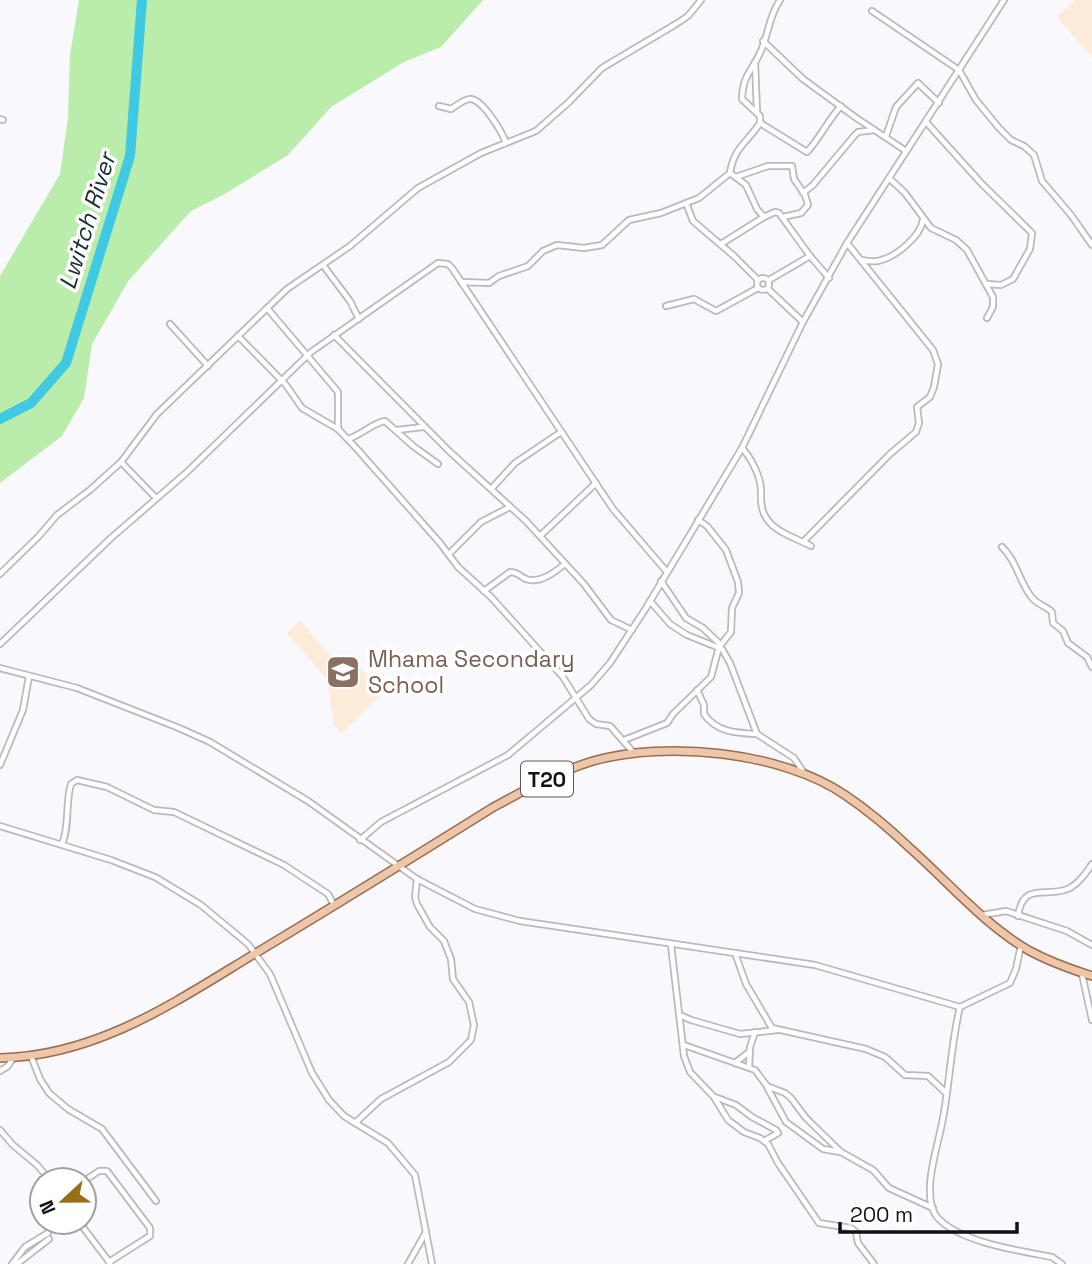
<svg xmlns="http://www.w3.org/2000/svg" width="1092" height="1264" viewBox="0 0 1092 1264" font-family="'Space Grotesk',sans-serif">
	<style>
		.education { fill: #fdebda }
		.green { fill: #baecac }
		.lines { fill: none; stroke-linecap: round; stroke-linejoin: round }
		.river { stroke: #3fc9e2; stroke-width: 10 }
		.minor-casing { stroke: #bab9be; stroke-width: 8 }
		.primary-casing { stroke: #996e51; stroke-width: 10 }
		.minor { stroke: #fff; stroke-width: 4.5 }
		.primary { stroke: #eec6aa; stroke-width: 7 }
		.labels { text-anchor: middle; dominant-baseline: central; stroke-width: 7; stroke-linejoin: round; paint-order: stroke }
		.shield { fill: #fff; stroke: #59585a; stroke-width: 2 }
		.shield-label { font-size: 21px; font-weight: bold; fill: #121113 }
		.education-label { font-size: 23px; fill: #785e54; stroke: #fff; text-anchor: start }
		.water-label { font-size: 24px; font-style: italic; fill: #172e32; stroke: #fff }
	</style>
	<rect width="100%" height="100%" fill="#f9f8fc"/>
	<g class="education">
		<polygon points="1076,0 1092,0 1092,57 1057,17"/>
		<polygon points="300,621 339,665 349,656 383,693 341,734 334,725 327,679 287,633"/>
	</g>
	<polygon class="green" points="79,0 483,0 441,47 404,62 331,107 288,155 223,195 191,211 129,280 92,344 84,398 62,436 0,483 0,276 60,174 68,118 70,55"/>
	<g class="lines">
		<polyline class="river" points="0,419 31,403 66,363 130,156 142,0"/>
		<g class="minor-casing">
			<g id="minor">
				<path d="M780,0C768,18 769,34 760,53C751,73 743,74 742,99L760,116V123C747,143 734,147 730,173L746,185L757,209L764,217L775,212L779,213L810,256L829,278"/>
				<polyline points="872,11 959,70 976,100 999,128 1011,140 1024,146 1034,155 1042,181 1071,215 1092,245"/>
				<polyline points="763,41 803,79 855,117 906,151"/>
				<polyline points="755,62 757,112"/>
				<path d="M439,106L451,109C456,106 465,98 471,99C484,101 502,132 506,143"/>
				<polyline points="0,119 3,120"/>
				<polyline points="926,122 981,183 1032,233 1030,249 1013,279 1001,285 987,284"/>
				<path d="M760,123L807,152C820,138 828,120 841,106"/>
				<polyline points="886,136 896,107 918,83 939,103"/>
				<polyline points="736,177 768,166 792,166 794,179 805,195 808,205 801,213 783,217"/>
				<polyline points="889,178 905,193 931,228 956,240 967,250 993,297 993,307 987,318"/>
				<polyline points="803,193 813,185 854,136 858,132 874,130"/>
				<polyline points="686,203 693,221 734,256 758,280"/>
				<polyline points="721,244 764,217"/>
				<path d="M861,260C867,261 873,262 878,261C896,257 920,237 923,220"/>
				<polyline points="323,265 350,301 359,319"/>
				<circle cx="763" cy="284" r="6"/>
				<polyline points="769,280 810,256"/>
				<polyline points="461,282 489,283 499,276 528,266 543,251 557,245 584,248 602,245 629,220 661,213 699,198 730,173"/>
				<polyline points="768,289 803,322"/>
				<polyline points="666,306 694,299 716,311 758,288"/>
				<polyline points="267,308 338,392 338,429"/>
				<polyline points="170,324 208,366"/>
				<polyline points="334,335 449,451 526,521 584,584 611,620 632,630"/>
				<polyline points="238,336 286,385 302,408 338,429 357,449 440,543 458,567 491,597 563,677 589,719 596,724 610,726 633,752"/>
				<polyline points="397,430 423,427"/>
				<path d="M348,439C362,435 372,423 385,421L413,446L438,464"/>
				<path d="M742,448C751,458 760,475 761,489C761,503 760,513 772,525C783,535 798,539 811,546"/>
				<polyline points="121,462 156,498"/>
				<polyline points="492,488 515,463 561,432"/>
				<polyline points="540,536 596,483"/>
				<polyline points="803,542 890,454 916,432 919,423 917,407 930,397 934,387 938,364 933,350 847,243"/>
				<path d="M1002,547C1016,560 1019,580 1030,595C1036,605 1045,605 1052,612L1053,623L1063,631L1068,643L1087,657L1092,667"/>
				<polyline points="449,554 481,522 510,507"/>
				<polyline points="0,574 39,536 57,515 90,490 121,462 157,414 287,289 350,246 418,188 481,153 536,131 569,102 602,68 676,24 688,16 701,0"/>
				<polyline points="661,581 686,618 703,628 721,645"/>
				<path d="M484,591L510,572C518,572 519,576 526,579C540,584 555,572 565,564"/>
				<polyline points="650,601 670,624 687,635 722,649 730,663 757,734 794,758 804,773"/>
				<polyline points="0,644 111,538 186,473 311,352 438,263 448,264 452,268 613,509 667,572"/>
				<polyline points="0,668 77,688 179,728 210,742 308,801 417,879 475,909 520,921 815,965 960,1007"/>
				<path d="M697,690L704,705V714C716,732 736,733 756,734"/>
				<polyline points="624,740 667,723 673,714 711,677 719,647 731,632 732,608 739,593 738,582 726,550 707,526 698,520"/>
				<polyline points="0,765 23,710 29,676"/>
				<polyline points="0,826 111,860 155,877 201,905 248,944 270,974 312,1073 329,1100 344,1116 388,1143 415,1175 432,1264"/>
				<polyline points="360,840 381,822 508,755 591,685 610,663 646,608 742,448 803,322 847,243 1004,0"/>
				<path d="M62,844C70,826 65,803 71,784L77,780L107,787L154,810L174,812L284,865L328,894L334,905"/>
				<polyline points="982,915 1006,911 1067,931 1092,945"/>
				<path d="M1018,916C1023,880 1048,899 1070,888C1080,882 1086,873 1092,864"/>
				<polyline points="671,945 684,1056 690,1072 714,1097 728,1120 744,1132 760,1138 768,1144 778,1163 819,1223 851,1228 856,1232 858,1243 874,1264"/>
				<path d="M1021,945L1016,969L1010,983L960,1007C951,1043 950,1081 943,1118C939,1141 931,1163 930,1186C930,1197 930,1208 937,1217C958,1242 1021,1251 1052,1257L1062,1264"/>
				<polyline points="735,953 746,984 772,1028 866,1049 885,1057 905,1075 928,1076 946,1093"/>
				<polyline points="1082,974 1092,1020"/>
				<polyline points="680,1015 691,1020 740,1034 777,1030"/>
				<polyline points="684,1045 755,1070 767,1086 785,1093 791,1098 806,1118 841,1152 873,1170 889,1188 933,1208"/>
				<polyline points="31,1056 40,1079 49,1093 68,1109 102,1129 156,1201"/>
				<polyline points="735,1063 749,1052"/>
				<polyline points="749,1067 750,1047 755,1032"/>
				<polyline points="0,1071 8,1066 13,1058"/>
				<polyline points="767,1087 786,1122 823,1149 840,1152"/>
				<polyline points="715,1097 736,1105 752,1117 776,1130 778,1133 764,1141"/>
				<polyline points="355,1123 381,1099 449,1062 471,1040 474,1025 469,1002 453,979 451,959 444,941 430,927 417,904 415,897 417,879"/>
				<polyline points="0,1130 13,1145 37,1165 50,1180"/>
				<polyline points="84,1181 99,1171 107,1171 150,1228 150,1236 109,1262"/>
				<polyline points="79,1222 110,1263"/>
				<polyline points="12,1264 25,1247 48,1233"/>
				<polyline points="17,1264 49,1239"/>
				<polyline points="408,1264 426,1232"/>
			</g>
		</g>
		<g class="primary-casing">
			<path id="primary" d="M0,1058C100,1056 179,999 261,950C339,903 415,856 492,808C525,790 557,772 593,761C666,740 782,752 845,795C869,811 891,830 911,849C949,883 984,924 1028,950C1048,961 1070,969 1092,976"/>
		</g>
		<use href="#minor" class="minor"/>
		<use href="#primary" class="primary"/>
	</g>
	<defs>
		<g id="school-square" transform="scale(1.75)"><rect x="-9" y="-9" width="18" height="18" rx="4" fill="#8d6e63" stroke="#fff"/><path d="M0-5L7-2L0 1L-7-2ZM-4 1L0 2.5L4 1V4Q0 6-4 4Z" fill="#fff"/></g>
	</defs>
	<g fill-rule="evenodd">
		<use href="#school-square" x="343" y="672"/>
	</g>
	<g class="labels">
		<rect class="shield" x="521" y="761.5" width="52" height="35" rx="5"/>
		<g class="shield-label">
			<text x="547" y="779">T20</text>
		</g>
		<g class="education-label">
			<text x="368" y="659">Mhama Secondary<tspan x="368" dy="26">School</tspan></text>
		</g>
		<g class="water-label">
			<text transform="translate(87 221) rotate(-73)">Lwitch River</text>
		</g>
	</g>
	<g transform="translate(63 1201) rotate(248)"><circle r="33" fill="#ffffff" stroke="#a0a0a1" stroke-width="2"/>
	<path d="M0-5L12 26L0 18L-12 26Z" fill="#966f19"/>
	<text y="-10" font-size="19" font-weight="bold" text-anchor="middle" fill="#121113">N</text>
	</g>
	<path d="M840 1222v10h177v-10" fill="none" stroke="#121113" stroke-width="3.5"/>
	<text x="850" y="1222" font-size="21" fill="#121113" stroke="#ffffff" stroke-width="5" paint-order="stroke">200 m</text>
</svg>
